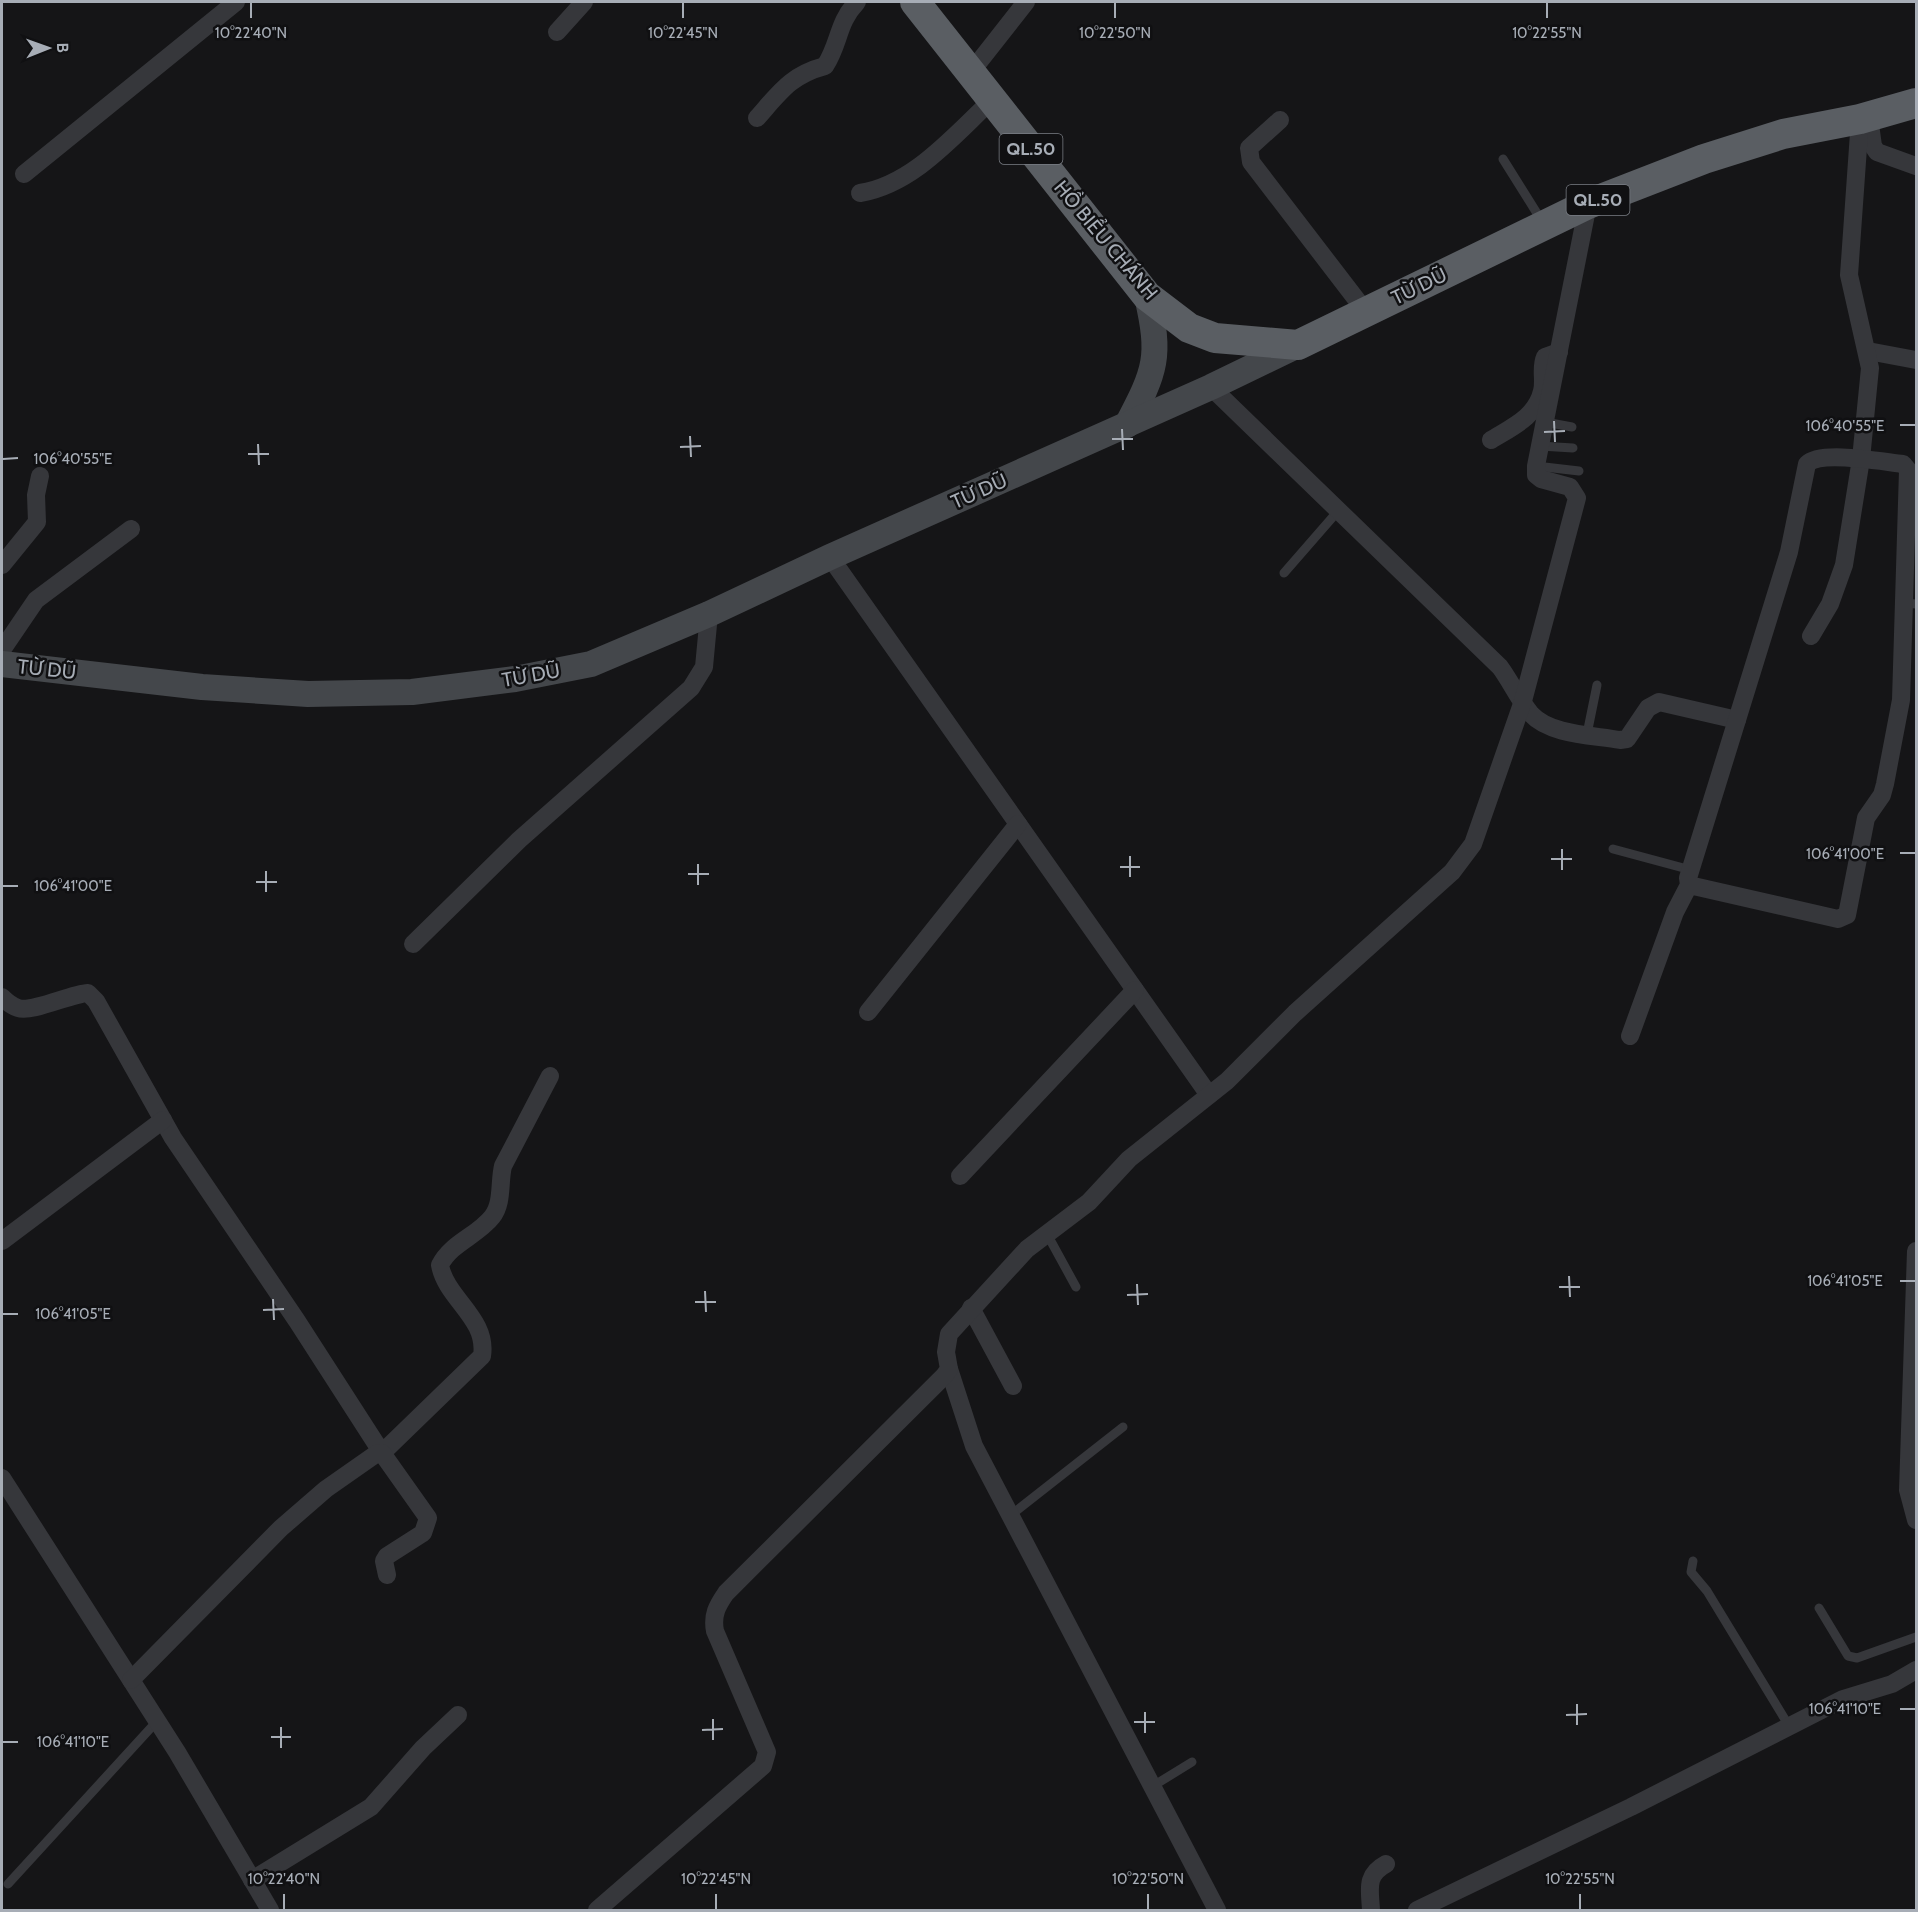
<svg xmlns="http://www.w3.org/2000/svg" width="1918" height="1912" viewBox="0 0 1918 1912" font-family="Cabin,sans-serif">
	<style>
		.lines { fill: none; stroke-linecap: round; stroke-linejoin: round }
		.service { stroke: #36373b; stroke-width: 9 }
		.minor { stroke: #36373b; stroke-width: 18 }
		.secondary { stroke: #44474b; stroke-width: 26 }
		.trunk { stroke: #5a5e63; stroke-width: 30 }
		.ticks { fill: none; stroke: #a7adb6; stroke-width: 2 }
		.labels { text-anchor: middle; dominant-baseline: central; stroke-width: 5; stroke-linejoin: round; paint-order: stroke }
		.shield { fill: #101012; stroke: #7a7e85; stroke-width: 1.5 }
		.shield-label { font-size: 18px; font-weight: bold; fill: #a7adb6 }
		.street-label { font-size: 20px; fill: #a7adb6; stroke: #101012 }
		.ticks-label { font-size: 15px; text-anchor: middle; fill: #a7adb6; stroke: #101012; stroke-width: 5; stroke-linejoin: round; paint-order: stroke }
	</style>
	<rect width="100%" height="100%" fill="#151517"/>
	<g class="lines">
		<g class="service">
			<polyline points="1503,159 1543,223"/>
			<polyline points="1545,422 1572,427"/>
			<polyline points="1540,446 1573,448"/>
			<polyline points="1536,466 1579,471"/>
			<polyline points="1284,573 1338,511"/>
			<polyline points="1904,603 1916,604"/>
			<polyline points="1587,734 1597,685"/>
			<polyline points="1613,849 1691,870"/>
			<polyline points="1047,1234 1076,1287"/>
			<polyline points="1011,1515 1123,1427"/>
			<polyline points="1693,1561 1691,1572 1707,1591 1789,1726"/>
			<polyline points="1819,1608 1848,1656 1857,1658 1916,1637"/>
			<polyline points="1153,1786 1192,1762"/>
			<polyline points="8,1884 158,1720"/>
		</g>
		<g class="minor">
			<polyline points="557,32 584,2"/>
			<polyline points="971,72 1026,2"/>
			<polyline points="1869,117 1873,146 1877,152 1916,166"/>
			<path d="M757,118C780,92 791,75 825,66C840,43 837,23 857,2"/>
			<polyline points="1280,120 1249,148 1251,162 1366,312"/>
			<polyline points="24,174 236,2"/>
			<path d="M860,193C914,184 954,135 992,100"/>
			<polyline points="1868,351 1916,360"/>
			<path d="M1211,387L1500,667C1511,682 1519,700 1531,714C1550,735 1593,735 1620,740L1627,739L1648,708L1659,702L1737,720"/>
			<path d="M1491,440C1512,427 1536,417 1542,391C1545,380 1540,368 1545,357L1559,352"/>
			<polyline points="830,557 1209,1095"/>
			<polyline points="2,565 37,522 36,495 40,476"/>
			<polyline points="1811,636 1830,604 1844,565 1861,459 1870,368 1849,275 1860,119"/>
			<polyline points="2,650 36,600 131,529"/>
			<polyline points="413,944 519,840 691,688 704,667 709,614"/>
			<path d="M2,997C6,1001 12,1006 18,1008C32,1013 70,994 88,993L96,1001L173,1138L297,1321L382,1453L482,1356C488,1318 446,1299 440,1265C451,1243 477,1236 492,1217C503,1204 499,1182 503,1166L550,1076"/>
			<polyline points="868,1012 1018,824"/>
			<path d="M1630,1036L1675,912L1689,885L1688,878L1789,552L1807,464C1821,450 1883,462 1903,464L1908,470L1901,700L1885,784L1882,795L1866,818L1847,915L1838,919L1689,885"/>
			<polyline points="960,1176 1135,990"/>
			<polyline points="2,1241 163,1120"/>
			<polyline points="1916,1251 1908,1490 1916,1520"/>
			<polyline points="971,1308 1013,1386"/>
			<polyline points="949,1369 974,1446 1217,1910"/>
			<polyline points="2,1478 177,1752 270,1910"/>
			<polyline points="131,1680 281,1528 326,1489 376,1454 382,1453 428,1518 423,1533 387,1556 384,1561 387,1575"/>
			<polyline points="252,1880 371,1807 423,1748 458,1715"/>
			<path d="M597,1910L763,1766L767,1752L715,1631C712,1615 717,1606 726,1593L944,1376L949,1369L946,1352L949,1334L1027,1249L1089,1202L1129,1159L1227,1081L1295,1013L1452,872L1473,844L1523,701L1577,498L1570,487L1541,479L1536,475V466L1588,204"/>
			<path d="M1371,1910C1370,1890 1365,1875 1386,1864"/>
			<polyline points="1417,1910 1631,1807 1843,1699 1892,1684 1916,1670"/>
		</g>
		<g class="secondary">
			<path d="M1127,425C1156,370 1161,357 1147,296"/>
			<polyline points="2,664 202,687 308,694 412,692 515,679 591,664 709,614 830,557 1211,387 1298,345"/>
		</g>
		<polyline class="trunk" points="915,2 1147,296 1189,328 1215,338 1298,345 1588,204 1704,159 1783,134 1860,119 1916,103"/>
	</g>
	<path class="ticks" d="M251,3V18M683,3V18M1115,3V18M1547,3V18M1554,421L1555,442M1900,425H1915M1122,429L1123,450M1544,432L1565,431M690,436L691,457M1112,439H1133M258,444L259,465M680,447L701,446M248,454H269M3,459L18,458M1562,849V870M1900,853H1915M1130,856V877M1551,859H1572M698,864V885M1120,867H1140M266,871V892M688,874H709M256,882H277M3,886H18M1569,1276L1570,1297M1900,1281H1915M1137,1284L1138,1305M1559,1287H1580M705,1291L706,1312M1127,1295L1148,1294M273,1299L274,1320M695,1302H716M263,1310L284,1309M3,1314H18M1577,1704V1725M1900,1709H1915M1145,1712V1733M1566,1715L1587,1714M713,1719V1740M1134,1722H1155M281,1727V1748M702,1730L723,1729M271,1737H291M3,1742H18M284,1894V1909M716,1894V1909M1148,1894V1909M1580,1894V1909"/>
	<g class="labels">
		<g class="shield">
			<rect x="999.5" y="134" width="63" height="30" rx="4.5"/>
			<rect x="1566.5" y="185" width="63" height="30" rx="4.5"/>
		</g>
		<g class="shield-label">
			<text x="1031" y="149">QL.50</text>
			<text x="1598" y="200">QL.50</text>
		</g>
		<g class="street-label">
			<text transform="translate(1106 240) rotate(50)">HỒ BIỂU CHÁNH</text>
			<text transform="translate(1419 286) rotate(-26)">TỪ DŨ</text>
			<text transform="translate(979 491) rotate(-24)">TỪ DŨ</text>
			<text transform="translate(47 669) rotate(6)">TỪ DŨ</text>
			<text transform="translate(531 675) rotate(-10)">TỪ DŨ</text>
		</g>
	</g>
	<g class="ticks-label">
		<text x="251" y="38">10°22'40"N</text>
		<text x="683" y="38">10°22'45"N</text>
		<text x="1115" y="38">10°22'50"N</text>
		<text x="1547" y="38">10°22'55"N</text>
		<text x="1845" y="431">106°40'55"E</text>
		<text x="73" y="464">106°40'55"E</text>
		<text x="1845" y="859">106°41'00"E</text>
		<text x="73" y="891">106°41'00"E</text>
		<text x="1845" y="1286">106°41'05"E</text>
		<text x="73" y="1319">106°41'05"E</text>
		<text x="1845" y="1714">106°41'10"E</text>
		<text x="73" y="1747">106°41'10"E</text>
		<text x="284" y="1884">10°22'40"N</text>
		<text x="716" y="1884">10°22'45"N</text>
		<text x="1148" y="1884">10°22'50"N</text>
		<text x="1580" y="1884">10°22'55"N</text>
	</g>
	<rect width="1918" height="1912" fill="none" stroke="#a7adb6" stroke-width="6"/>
	<g transform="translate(48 48) rotate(89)" stroke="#101012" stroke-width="4.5" paint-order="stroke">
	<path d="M0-4.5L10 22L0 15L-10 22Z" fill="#a7adb6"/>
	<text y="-9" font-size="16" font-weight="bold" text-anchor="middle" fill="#a7adb6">B</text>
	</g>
</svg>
